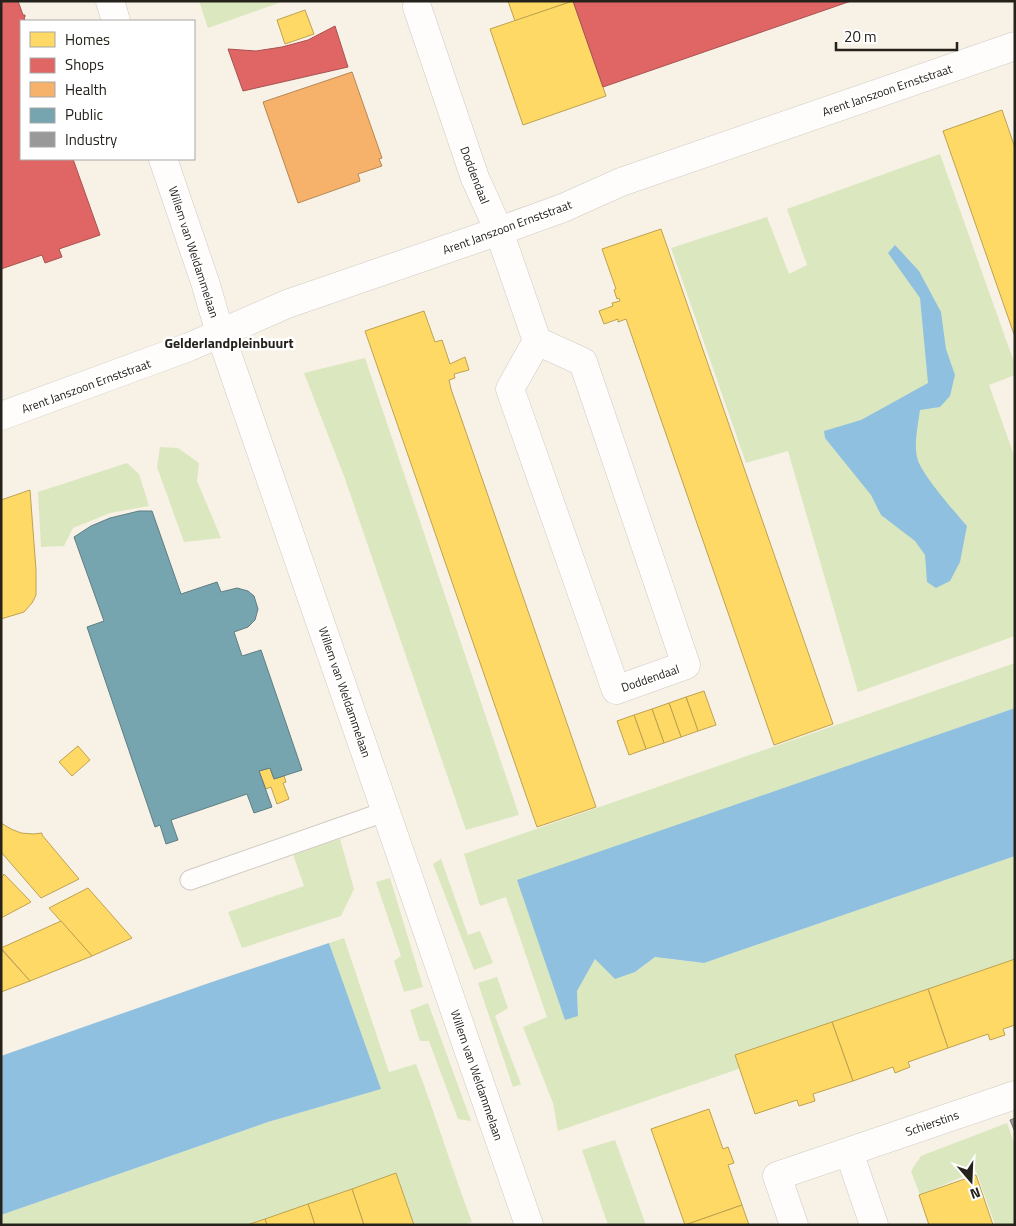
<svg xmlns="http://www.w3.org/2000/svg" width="1016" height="1226" viewBox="0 0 1016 1226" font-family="'Titillium Web',sans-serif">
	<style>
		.green { fill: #dbe8bf }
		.water { fill: #8fc0e0 }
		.homes { fill: #ffd966; stroke: #bea250 }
		.shops { fill: #e06666; stroke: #a85250 }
		.health { fill: #f6b26b; stroke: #b78753 }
		.public { fill: #76a5af; stroke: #5e7e83 }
		.industry { fill: #999; stroke: #767573 }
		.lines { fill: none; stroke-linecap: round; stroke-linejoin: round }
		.service-casing { stroke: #cfcbc2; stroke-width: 21 }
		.minor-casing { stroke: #cfcbc2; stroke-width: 29 }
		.tertiary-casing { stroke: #cfcbc2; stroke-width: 29 }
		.service { stroke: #fefdfb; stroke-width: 19 }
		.minor { stroke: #fefdfb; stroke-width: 28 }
		.tertiary { stroke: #fefdfb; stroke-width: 28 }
		.labels { text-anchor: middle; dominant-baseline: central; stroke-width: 5; stroke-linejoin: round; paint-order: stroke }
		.street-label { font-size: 12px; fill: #25221b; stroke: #fff }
		.neighbourhood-label { font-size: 14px; font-weight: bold; fill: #25221b; stroke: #fff }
	</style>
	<rect width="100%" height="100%" fill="#f7f1e6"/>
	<g class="green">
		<polygon points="199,1 284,1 208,28"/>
		<polygon points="940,154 1015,365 1015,375 989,385 1015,458 1015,636 858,692 788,451 746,463 671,248 767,217 789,274 807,265 787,209"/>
		<polygon points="365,358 519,815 466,830 344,476 304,373"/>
		<polygon points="160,447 178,448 199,463 197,481 221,538 184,542 157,467"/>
		<polygon points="127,463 139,474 149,506 110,513 73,528 64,546 41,547 38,492"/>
		<polygon points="1015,663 1015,708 517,881 578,1015 577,991 595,959 635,972 655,957 704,963 1015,856 1015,974 558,1131 553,1103 523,1027 547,1017 506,897 480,906 464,854"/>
		<polygon points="340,839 354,889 341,916 242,948 228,912 304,886 293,854"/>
		<polygon points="441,859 468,935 480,931 493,963 474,970 433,864"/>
		<polygon points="390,878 423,987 404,992 394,961 401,956 376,882"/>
		<path d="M344,938L389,1072L416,1064C436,1116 452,1170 472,1222L464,1225H1V1215L268,1122L380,1089L329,943Z"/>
		<polygon points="497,977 508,1008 495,1016 521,1084 513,1087 478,983"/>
		<polygon points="428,1003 471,1121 458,1119 429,1041 420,1041 410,1010"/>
		<polygon points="1007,1123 1015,1146 1015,1225 995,1225 976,1171 920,1195 911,1171 921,1156"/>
		<polygon points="615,1140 646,1225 608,1225 582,1150"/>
	</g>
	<g class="water">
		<path d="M895,245L919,271L941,312L946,349L955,375L950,396L940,407L920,410C918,425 914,443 917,457C920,473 955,512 967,526L960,562L950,581L936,588L927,582L925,555L915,541L881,515L871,495L825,438L824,431L861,420L928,383L920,298L888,253Z"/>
		<polygon points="1015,708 1015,856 704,963 655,957 635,972 615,979 595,959 577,991 578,1016 565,1020 517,880"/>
		<polygon points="329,943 381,1089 268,1122 1,1215 1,1056 209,983"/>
	</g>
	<g class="homes">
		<polygon points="508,1 572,1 515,21"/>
		<polygon points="573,1 606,96 523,125 490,29"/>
		<polygon points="305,10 314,34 285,44 277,20"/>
		<polygon points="1002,110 1015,148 1015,337 943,131"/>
		<polygon points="661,229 833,724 774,745 626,319 618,322 618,319 604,324 599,311 613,306 612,303 620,301 619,298 617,299 614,290 616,289 602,249"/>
		<polygon points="424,311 435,342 442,340 450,364 465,357 469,370 454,374 455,378 449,380 451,389 596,807 537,827 365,331"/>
		<polygon points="30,490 36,570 36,595 32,603 24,612 1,619 1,500"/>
		<polygon points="704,691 716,725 698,731 686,697"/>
		<polygon points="686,697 698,731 681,737 669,703"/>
		<polygon points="669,703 681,737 664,743 652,709"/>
		<polygon points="652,709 664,743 646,749 634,715"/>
		<polygon points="634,715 646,749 629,755 617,721"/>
		<polygon points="78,746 90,760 72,776 59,762"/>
		<polygon points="270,768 274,779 284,776 286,782 283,783 289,799 277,804 271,787 266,789 259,771"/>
		<polygon points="1,823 11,829 21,833 33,834 42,833 42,835 79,879 41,898 1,852"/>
		<polygon points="4,874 31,902 1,918 1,879"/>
		<polygon points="88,888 132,938 92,956 49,908"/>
		<polygon points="61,921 92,956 30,981 1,948"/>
		<polygon points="1,949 30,981 1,992"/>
		<polygon points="1015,959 1015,1025 1003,1029 1005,1035 990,1040 988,1034 948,1048 928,989"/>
		<polygon points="928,989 948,1048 908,1062 910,1067 895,1073 893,1067 853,1081 832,1022"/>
		<polygon points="832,1022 853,1081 813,1094 815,1101 799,1106 797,1100 755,1114 735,1055"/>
		<polygon points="709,1109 723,1149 728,1147 734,1163 728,1165 742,1205 685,1225 651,1129"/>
		<polygon points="396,1173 414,1225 364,1225 352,1189"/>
		<polygon points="976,1175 993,1225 929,1225 919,1195"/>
		<polygon points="352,1189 364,1225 315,1225 308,1204"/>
		<polygon points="308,1204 315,1225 267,1225 265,1219"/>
		<polygon points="742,1205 749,1225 685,1225"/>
		<polygon points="265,1219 267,1225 247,1225"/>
	</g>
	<g class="shops">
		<polygon points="1,1 18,1 23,15 25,15 25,17 24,17 25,21 21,21 21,159 75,159 73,159 100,235 59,249 62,257 45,263 42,255 1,269"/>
		<polygon points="573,1 851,1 603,87"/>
		<polygon points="335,26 348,67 243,91 228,49 256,51 282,47 308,40"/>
	</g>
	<polygon class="health" points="352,72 382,158 379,159 382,166 358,174 360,181 298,203 263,102"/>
	<polygon class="public" points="139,511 152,511 181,594 217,582 221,592 237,588 248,591 254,596 258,609 255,620 248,627 234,632 242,656 261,650 302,770 274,779 270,768 259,771 272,807 254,813 247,794 171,820 178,840 166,844 160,825 155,827 87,627 104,621 74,537 91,526 110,518"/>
	<polygon class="industry" points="1015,1118 1015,1132 1010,1120"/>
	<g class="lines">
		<g class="service-casing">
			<polyline id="service" points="190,880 387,811"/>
		</g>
		<g class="minor-casing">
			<g id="minor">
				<polyline points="110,1 116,21"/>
				<polyline points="417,7 475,178 499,231 537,341 583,362 686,665 616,690 510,389 537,341"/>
				<polyline points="163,159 205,282 220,333 529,1225"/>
				<polyline points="849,1152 874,1225"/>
				<polyline points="794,1225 777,1176 1015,1095"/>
			</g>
		</g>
		<g class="tertiary-casing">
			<polyline id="tertiary" points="1,416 189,347 287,304 499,231 563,208 621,182 1015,46"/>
		</g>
		<use href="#service" class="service"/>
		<use href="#minor" class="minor"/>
		<use href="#tertiary" class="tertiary"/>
	</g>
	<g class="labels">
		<g class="street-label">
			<text transform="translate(887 90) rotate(-19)">Arent Janszoon Ernststraat</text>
			<text transform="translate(475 175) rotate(69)">Doddendaal</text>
			<text transform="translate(507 227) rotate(-20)">Arent Janszoon Ernststraat</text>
			<text transform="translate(194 252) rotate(72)">Willem van Weldammelaan</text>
			<text transform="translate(86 386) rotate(-20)">Arent Janszoon Ernststraat</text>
			<text transform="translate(650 678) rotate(-19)">Doddendaal</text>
			<text transform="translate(345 692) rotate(71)">Willem van Weldammelaan</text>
			<text transform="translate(477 1075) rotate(71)">Willem van Weldammelaan</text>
			<text transform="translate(932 1123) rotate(-19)">Schierstins</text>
		</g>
		<g class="neighbourhood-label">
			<text x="229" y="342">Gelderlandpleinbuurt</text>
		</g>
	</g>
	<rect width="1016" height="1226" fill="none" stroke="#25221b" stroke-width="5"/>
	<rect x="20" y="20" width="175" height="140" fill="#ffffff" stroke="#a8a7a4"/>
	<rect x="30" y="32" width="25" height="15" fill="#ffd966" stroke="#a8a7a4"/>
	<text x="65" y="45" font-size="15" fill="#25221b">Homes</text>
	<rect x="30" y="58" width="25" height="15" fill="#e06666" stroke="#a8a7a4"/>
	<text x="65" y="70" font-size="15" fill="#25221b">Shops</text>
	<rect x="30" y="82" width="25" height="15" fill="#f6b26b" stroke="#a8a7a4"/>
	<text x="65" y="95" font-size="15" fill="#25221b">Health</text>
	<rect x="30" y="108" width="25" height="15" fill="#76a5af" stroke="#a8a7a4"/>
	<text x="65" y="120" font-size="15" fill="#25221b">Public</text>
	<rect x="30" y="132" width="25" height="15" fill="#999999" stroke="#a8a7a4"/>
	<text x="65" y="145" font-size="15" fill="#25221b">Industry</text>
	<g transform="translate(971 1181) rotate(161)" stroke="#ffffff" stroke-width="4" paint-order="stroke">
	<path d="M0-4L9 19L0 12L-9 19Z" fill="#25221b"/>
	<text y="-8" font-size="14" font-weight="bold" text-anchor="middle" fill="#25221b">N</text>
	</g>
	<path d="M836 42v8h121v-8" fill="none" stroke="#25221b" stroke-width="2.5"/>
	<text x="844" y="42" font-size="15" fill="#25221b" stroke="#ffffff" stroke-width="4" paint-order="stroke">20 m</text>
</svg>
